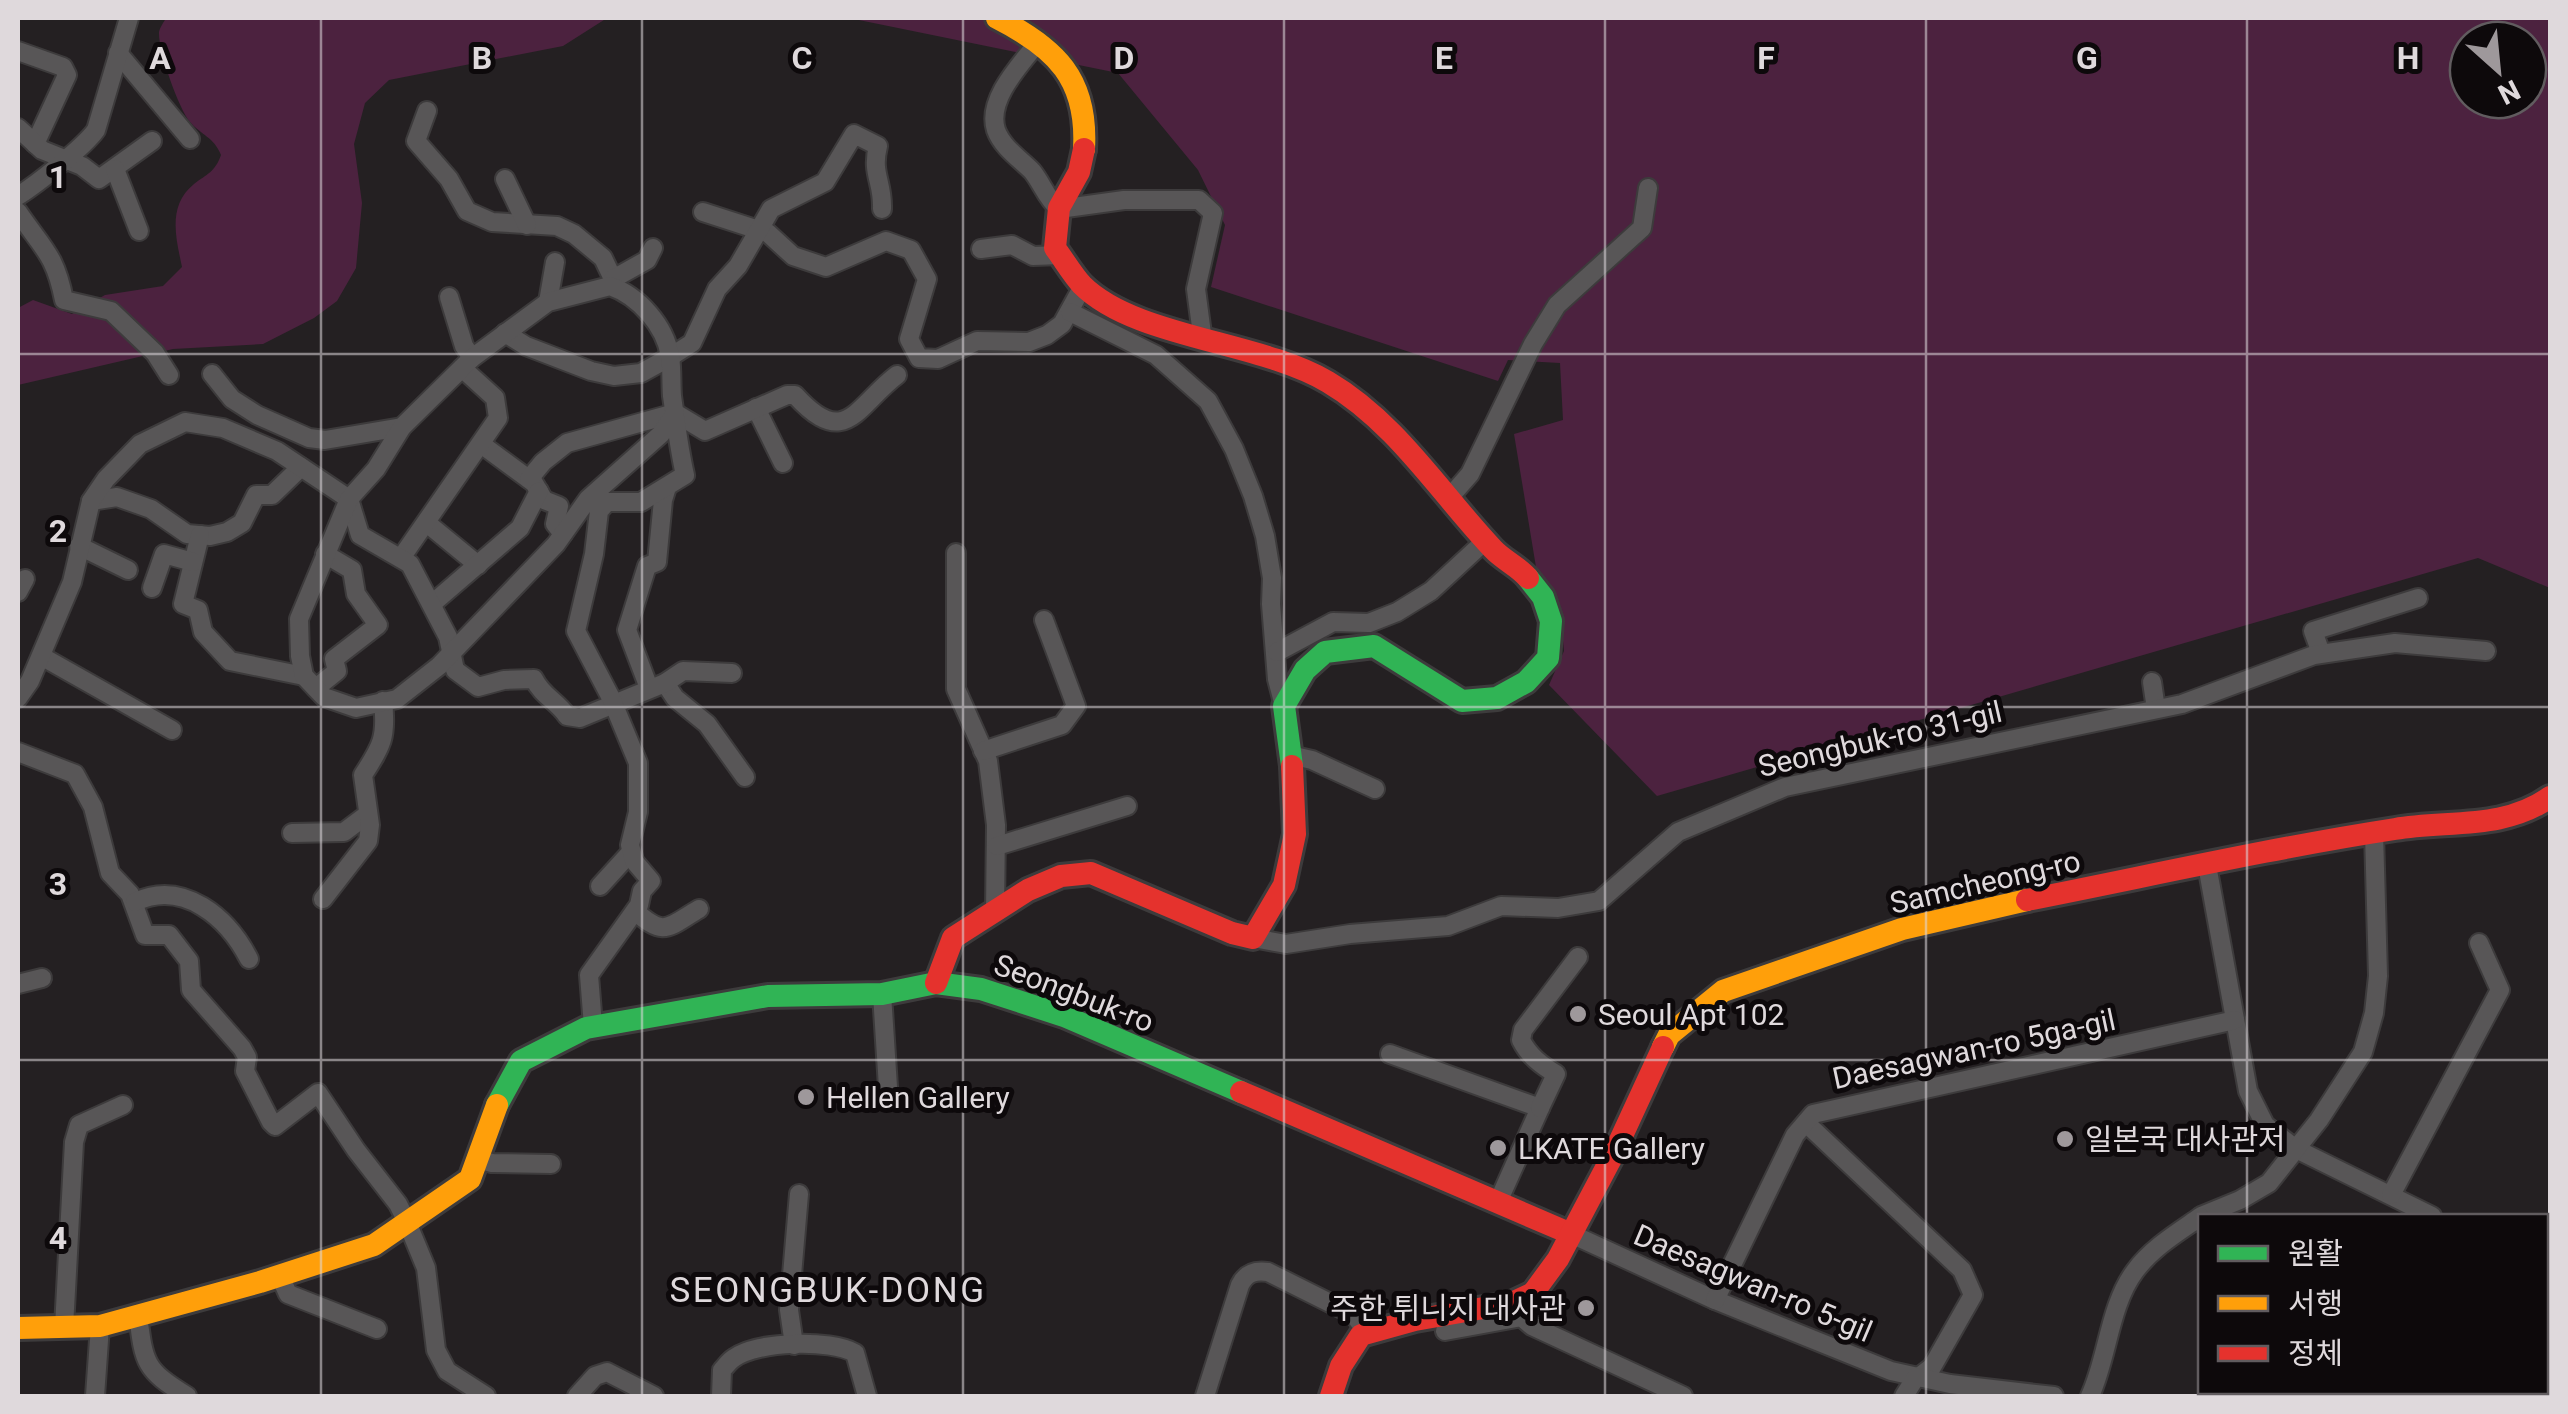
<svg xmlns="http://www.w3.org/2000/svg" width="2568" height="1414" viewBox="0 0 2568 1414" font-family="Roboto,'Noto Sans KR',sans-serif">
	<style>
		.green { fill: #4c223f; fill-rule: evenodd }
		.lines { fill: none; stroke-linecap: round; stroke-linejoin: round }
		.street-casing { stroke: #3d3b3c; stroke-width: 22 }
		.fast-casing { stroke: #3d3b3c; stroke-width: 28 }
		.slow-casing { stroke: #3d3b3c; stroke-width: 28 }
		.jam-casing { stroke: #3d3b3c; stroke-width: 28 }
		.street { stroke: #585657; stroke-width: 18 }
		.fast { stroke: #30b455; stroke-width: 22 }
		.slow { stroke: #ff9f0a; stroke-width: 22 }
		.jam { stroke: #e5322d; stroke-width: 22 }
		.grid { fill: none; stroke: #dfd9dc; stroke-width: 2.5; stroke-opacity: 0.55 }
		.poi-dot { fill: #9e989b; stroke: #0d090b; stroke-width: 4 }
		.labels { text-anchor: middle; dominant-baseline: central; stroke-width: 10; stroke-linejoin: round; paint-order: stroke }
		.street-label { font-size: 30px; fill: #dfd9dc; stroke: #0d090b }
		.poi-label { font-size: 30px; fill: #dfd9dc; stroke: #0d090b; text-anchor: start }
		.quarter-label { font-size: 35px; letter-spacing: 2.5px; fill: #dfd9dc; stroke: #0d090b }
		.grid-label { font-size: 32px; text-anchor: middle; font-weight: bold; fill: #dfd9dc; stroke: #0d090b; stroke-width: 10; stroke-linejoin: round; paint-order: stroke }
	</style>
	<rect width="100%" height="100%" fill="#242022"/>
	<g class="green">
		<path d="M166,18H607L563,46L389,80L365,103L354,144L362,203L356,268L337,301L314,318L263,344L173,349L18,385V308L33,300L72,314L105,295L163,286L182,267C176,238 167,206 194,184C207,174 215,172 221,155C214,137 201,135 190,122C178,107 158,50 159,32C160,27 164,22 166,18Z"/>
		<path d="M849,18H2550V588L2478,558L1657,796L1549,685L1564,651L1560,610L1536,567L1514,434L1563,420L1560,363L1508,360L1498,381L1211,287L1225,225L1198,170L1118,73ZM2468,40H2528V100H2468Z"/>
	</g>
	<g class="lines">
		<g class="street-casing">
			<g id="street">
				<path d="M1039,41C1022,63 986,99 996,130C1002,147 1020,159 1032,171C1042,183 1046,198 1059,209L1124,200H1199L1213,213L1196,289L1202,334"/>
				<polyline points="18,51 63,67 67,75 35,144"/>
				<polyline points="118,53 190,139"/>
				<polyline points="427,111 416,141 449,179 467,211 492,222 557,226 574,234 603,258 613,279"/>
				<polyline points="18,128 42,150 82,166 99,179 152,141"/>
				<polyline points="115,169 139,231"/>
				<polyline points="505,179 527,225"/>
				<path d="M18,196C37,184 84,147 96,130L129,18"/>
				<path d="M18,212C43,249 55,254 64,300L111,311L155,353L169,375"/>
				<polyline points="703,212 768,233 793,256 826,267 886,241 911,250 927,279 909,339 919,358 938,359 977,341 1029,342 1047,335 1062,324 1083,286"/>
				<polyline points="981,249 1012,245 1033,256 1061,255"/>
				<polyline points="610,286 613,279 647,260 653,248"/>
				<polyline points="449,297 464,346 472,358"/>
				<polyline points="548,302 555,262"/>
				<polyline points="1070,312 1156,355 1208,401 1234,449 1253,496 1265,536 1272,578 1271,604 1277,679 1284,706"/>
				<path d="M505,333L526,346L591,371L614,376L641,373L670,357L692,343L717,289L738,266L771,209L825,182L854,134L878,146C871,174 883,181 882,209"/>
				<polyline points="212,374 232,399 257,415 309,438 325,440 402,427"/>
				<polyline points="756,408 783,463"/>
				<path d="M675,413L705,431L787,395H795C846,451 856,406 897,375"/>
				<polyline points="481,444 534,483 544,500 559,506 555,524 563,534"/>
				<polyline points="529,479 543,462 567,443 675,413"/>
				<polyline points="1449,498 1470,474 1533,344 1557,305 1642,228 1648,188"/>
				<polyline points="91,501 117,497 151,509 187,534 210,536 227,532 242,523 256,495 272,495 301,467"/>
				<polyline points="428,524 478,565"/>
				<polyline points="200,535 183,604 198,610 203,632 230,661 304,676"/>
				<polyline points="79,546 128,570"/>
				<polyline points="956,553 956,689 988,761 996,825 995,912"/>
				<polyline points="401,558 498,418 495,398 462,368"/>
				<polyline points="152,588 164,554 193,562"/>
				<polyline points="18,592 25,579"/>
				<polyline points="433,603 520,528 539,491"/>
				<polyline points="1277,652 1333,622 1369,623 1397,612 1431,591 1485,541"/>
				<polyline points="2321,653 2313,631 2418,598"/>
				<polyline points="41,656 172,730"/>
				<polyline points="2152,682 2156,709"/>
				<polyline points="665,683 675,698 707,724 745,777"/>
				<polyline points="316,688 337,671 334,659 378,625 356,594 352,570 325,554"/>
				<polyline points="649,688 627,630 647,566 657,562 663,500 667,487"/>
				<path d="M18,698L30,681L72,582L91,501L106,479L140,444L185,422L223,428L277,451L349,499L360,535L410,564L448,637L455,670L478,687L504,680L534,679C542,696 557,701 567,716L580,718L665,683L683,671L732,673"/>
				<polyline points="983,751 1062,725 1076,706 1044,620"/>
				<polyline points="18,752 75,774 93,807 110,873 130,894 145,935 169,935 189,961 191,990 242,1048 247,1057 245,1071 271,1122 275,1126 318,1093 356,1150 398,1204 407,1222 426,1268 436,1350 447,1371 486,1396"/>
				<polyline points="1290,755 1312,760 1375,789"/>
				<polyline points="292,833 344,832 368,814"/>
				<polyline points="997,846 1127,806"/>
				<polyline points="2207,865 2248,1091 2265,1125 2296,1149 2432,1216"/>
				<polyline points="600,886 631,852"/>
				<path d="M323,899L368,841L370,825L363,775C382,746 387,737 383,701"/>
				<path d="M135,902C184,879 228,918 249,959"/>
				<path d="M635,911C665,938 668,927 699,909"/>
				<polyline points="1253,938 1286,944 1350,934 1448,926 1501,906 1558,908 1599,901 1678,832 1785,787 2182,704 2314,655 2395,643 2486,651"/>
				<polyline points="18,984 42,978"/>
				<polyline points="882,994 888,1087"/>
				<path d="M593,1026L589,975L639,905L642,891L651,881L634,861L630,845L638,812V763L611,698L576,631L594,554L599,511L607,502H641L685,475C679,449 676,423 672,396C671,383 672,369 670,356C665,326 639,296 610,286L548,302L472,358L402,427L376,469L349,499L299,619L300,656L304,676L324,697L356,708L397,699L439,666L556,544L588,499L661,434L675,413"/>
				<polyline points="1390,1054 1540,1108 1498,1202"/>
				<path d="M1540,1108L1556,1074C1541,1065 1529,1056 1521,1040L1523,1030L1578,957"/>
				<polyline points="1806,1123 1962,1270 1973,1295 1932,1367 1919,1377"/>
				<polyline points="477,1159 492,1163 551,1164"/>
				<polyline points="2391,1195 2500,990 2479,943"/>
				<polyline points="2201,1216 2240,1200 2269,1183 2319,1120 2363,1052 2374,1013 2378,976 2374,833"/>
				<polyline points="1569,1233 1715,1300 1891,1371 1950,1384 2054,1396"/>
				<polyline points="2546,1253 2550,1246"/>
				<polyline points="280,1276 288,1294 377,1329"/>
				<polyline points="1715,1300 1795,1135 1813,1114 2235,1020"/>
				<polyline points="1512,1303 1512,1309 1532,1326 1683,1396"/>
				<path d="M138,1315C144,1364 145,1370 187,1396"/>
				<polyline points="64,1327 74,1142 79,1125 123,1105"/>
				<polyline points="1445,1331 1522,1317"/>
				<polyline points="794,1345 789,1310 799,1194"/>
				<polyline points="95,1396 100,1326"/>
				<polyline points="577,1396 595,1376 607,1372 654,1396"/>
				<path d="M721,1396L722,1370C726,1366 729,1361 734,1358C758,1341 830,1339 855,1353L867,1396"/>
				<path d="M1205,1396L1240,1285C1246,1273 1255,1270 1268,1272L1354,1315L1367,1332"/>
				<polyline points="1904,1396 1916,1377"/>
				<path d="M2090,1396C2108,1357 2109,1306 2135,1271C2152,1248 2177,1233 2200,1217"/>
				<polyline points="2322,1396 2324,1392"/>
			</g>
		</g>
		<g class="fast-casing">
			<g id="fast">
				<polyline points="1292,766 1284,706 1305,670 1325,652 1374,646 1462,701 1497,698 1526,682 1548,658 1551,621 1543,597 1528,578"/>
				<polyline points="497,1105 521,1061 586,1028 768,996 882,994 936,983 981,989 1064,1016 1241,1092"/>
			</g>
		</g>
		<g class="slow-casing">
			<g id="slow">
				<path d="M997,18C1056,48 1088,79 1084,149"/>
				<polyline points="1663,1047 1669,1035 1723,991 1902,929 2027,900"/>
				<polyline points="18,1328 100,1326 260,1282 374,1245 470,1179 497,1105"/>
			</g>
		</g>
		<g class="jam-casing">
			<g id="jam">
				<path d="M1084,149L1079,172L1059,208L1055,248C1064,260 1072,274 1082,285C1135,338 1259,341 1328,382C1396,422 1440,493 1493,549C1503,560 1518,566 1528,578"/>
				<path d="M2027,900C2149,876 2272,848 2395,829C2448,820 2504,830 2550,797"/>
				<polyline points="936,983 953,938 1028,890 1061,876 1091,873 1232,933 1253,938 1284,885 1295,834 1292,766"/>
				<polyline points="1241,1092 1569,1233"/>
				<polyline points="1331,1396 1341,1366 1361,1335 1415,1320 1512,1303 1533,1293 1558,1259 1615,1151 1663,1047"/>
			</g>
		</g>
		<use href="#street" class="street"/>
		<use href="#fast" class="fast"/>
		<use href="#slow" class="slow"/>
		<use href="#jam" class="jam"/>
	</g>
	<path class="grid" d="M321,18V1396M642,18V1396M963,18V1396M1284,18V1396M1605,18V1396M1926,18V1396M2247,18V1216M18,354H2550M18,707H2550M18,1060H2550M2247,1392V1396"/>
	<g class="poi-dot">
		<circle cx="1578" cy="1014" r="10"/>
		<circle cx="806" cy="1097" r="10"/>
		<circle cx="2065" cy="1139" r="10"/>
		<circle cx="1498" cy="1148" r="10"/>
		<circle cx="1586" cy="1308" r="10"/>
	</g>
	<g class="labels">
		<g class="street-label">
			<text transform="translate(1880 739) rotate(-13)">Seongbuk-ro 31-gil</text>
			<text transform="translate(1985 882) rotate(-13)">Samcheong-ro</text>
			<text transform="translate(1074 993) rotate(21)">Seongbuk-ro</text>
			<text transform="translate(1974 1049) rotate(-12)">Daesagwan-ro 5ga-gil</text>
			<text transform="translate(1753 1283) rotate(23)">Daesagwan-ro 5-gil</text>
		</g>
		<g class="poi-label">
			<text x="1598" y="1014">Seoul Apt 102</text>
			<text x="826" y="1097">Hellen Gallery</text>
			<text x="2085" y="1139">일본국 대사관저</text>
			<text x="1518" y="1148">LKATE Gallery</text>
			<text x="1566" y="1308" text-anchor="end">주한 튀니지 대사관</text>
		</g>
		<g class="quarter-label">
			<text x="828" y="1290">SEONGBUK-DONG</text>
		</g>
	</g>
	<g class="grid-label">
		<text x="160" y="69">A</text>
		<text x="482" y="69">B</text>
		<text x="802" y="69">C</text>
		<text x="1124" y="69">D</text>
		<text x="1444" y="69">E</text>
		<text x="1766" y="69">F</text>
		<text x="2087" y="69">G</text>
		<text x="2408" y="69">H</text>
		<text x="58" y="188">1</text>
		<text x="58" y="542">2</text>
		<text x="58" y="895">3</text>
		<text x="58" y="1249">4</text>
	</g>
	<rect width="2568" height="1414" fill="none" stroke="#dfd9dc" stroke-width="40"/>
	<rect x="2198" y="1214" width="350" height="180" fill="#0d090b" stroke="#615c5f" stroke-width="2.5"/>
	<rect x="2218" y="1246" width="50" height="15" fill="#30b455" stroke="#615c5f" stroke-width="2.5"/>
	<text x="2288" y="1264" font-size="30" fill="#dfd9dc">원활</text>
	<rect x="2218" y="1296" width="50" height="15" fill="#ff9f0a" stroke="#615c5f" stroke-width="2.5"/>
	<text x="2288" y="1314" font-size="30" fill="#dfd9dc">서행</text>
	<rect x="2218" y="1346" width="50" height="15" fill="#e5322d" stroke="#615c5f" stroke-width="2.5"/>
	<text x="2288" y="1364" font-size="30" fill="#dfd9dc">정체</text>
	<g transform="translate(2498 70) rotate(153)"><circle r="48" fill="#0d090b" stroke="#615c5f" stroke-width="2.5"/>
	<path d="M0-8L18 38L0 25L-18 38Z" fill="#9e989b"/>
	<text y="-15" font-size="28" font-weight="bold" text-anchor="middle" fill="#dfd9dc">N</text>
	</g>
</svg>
